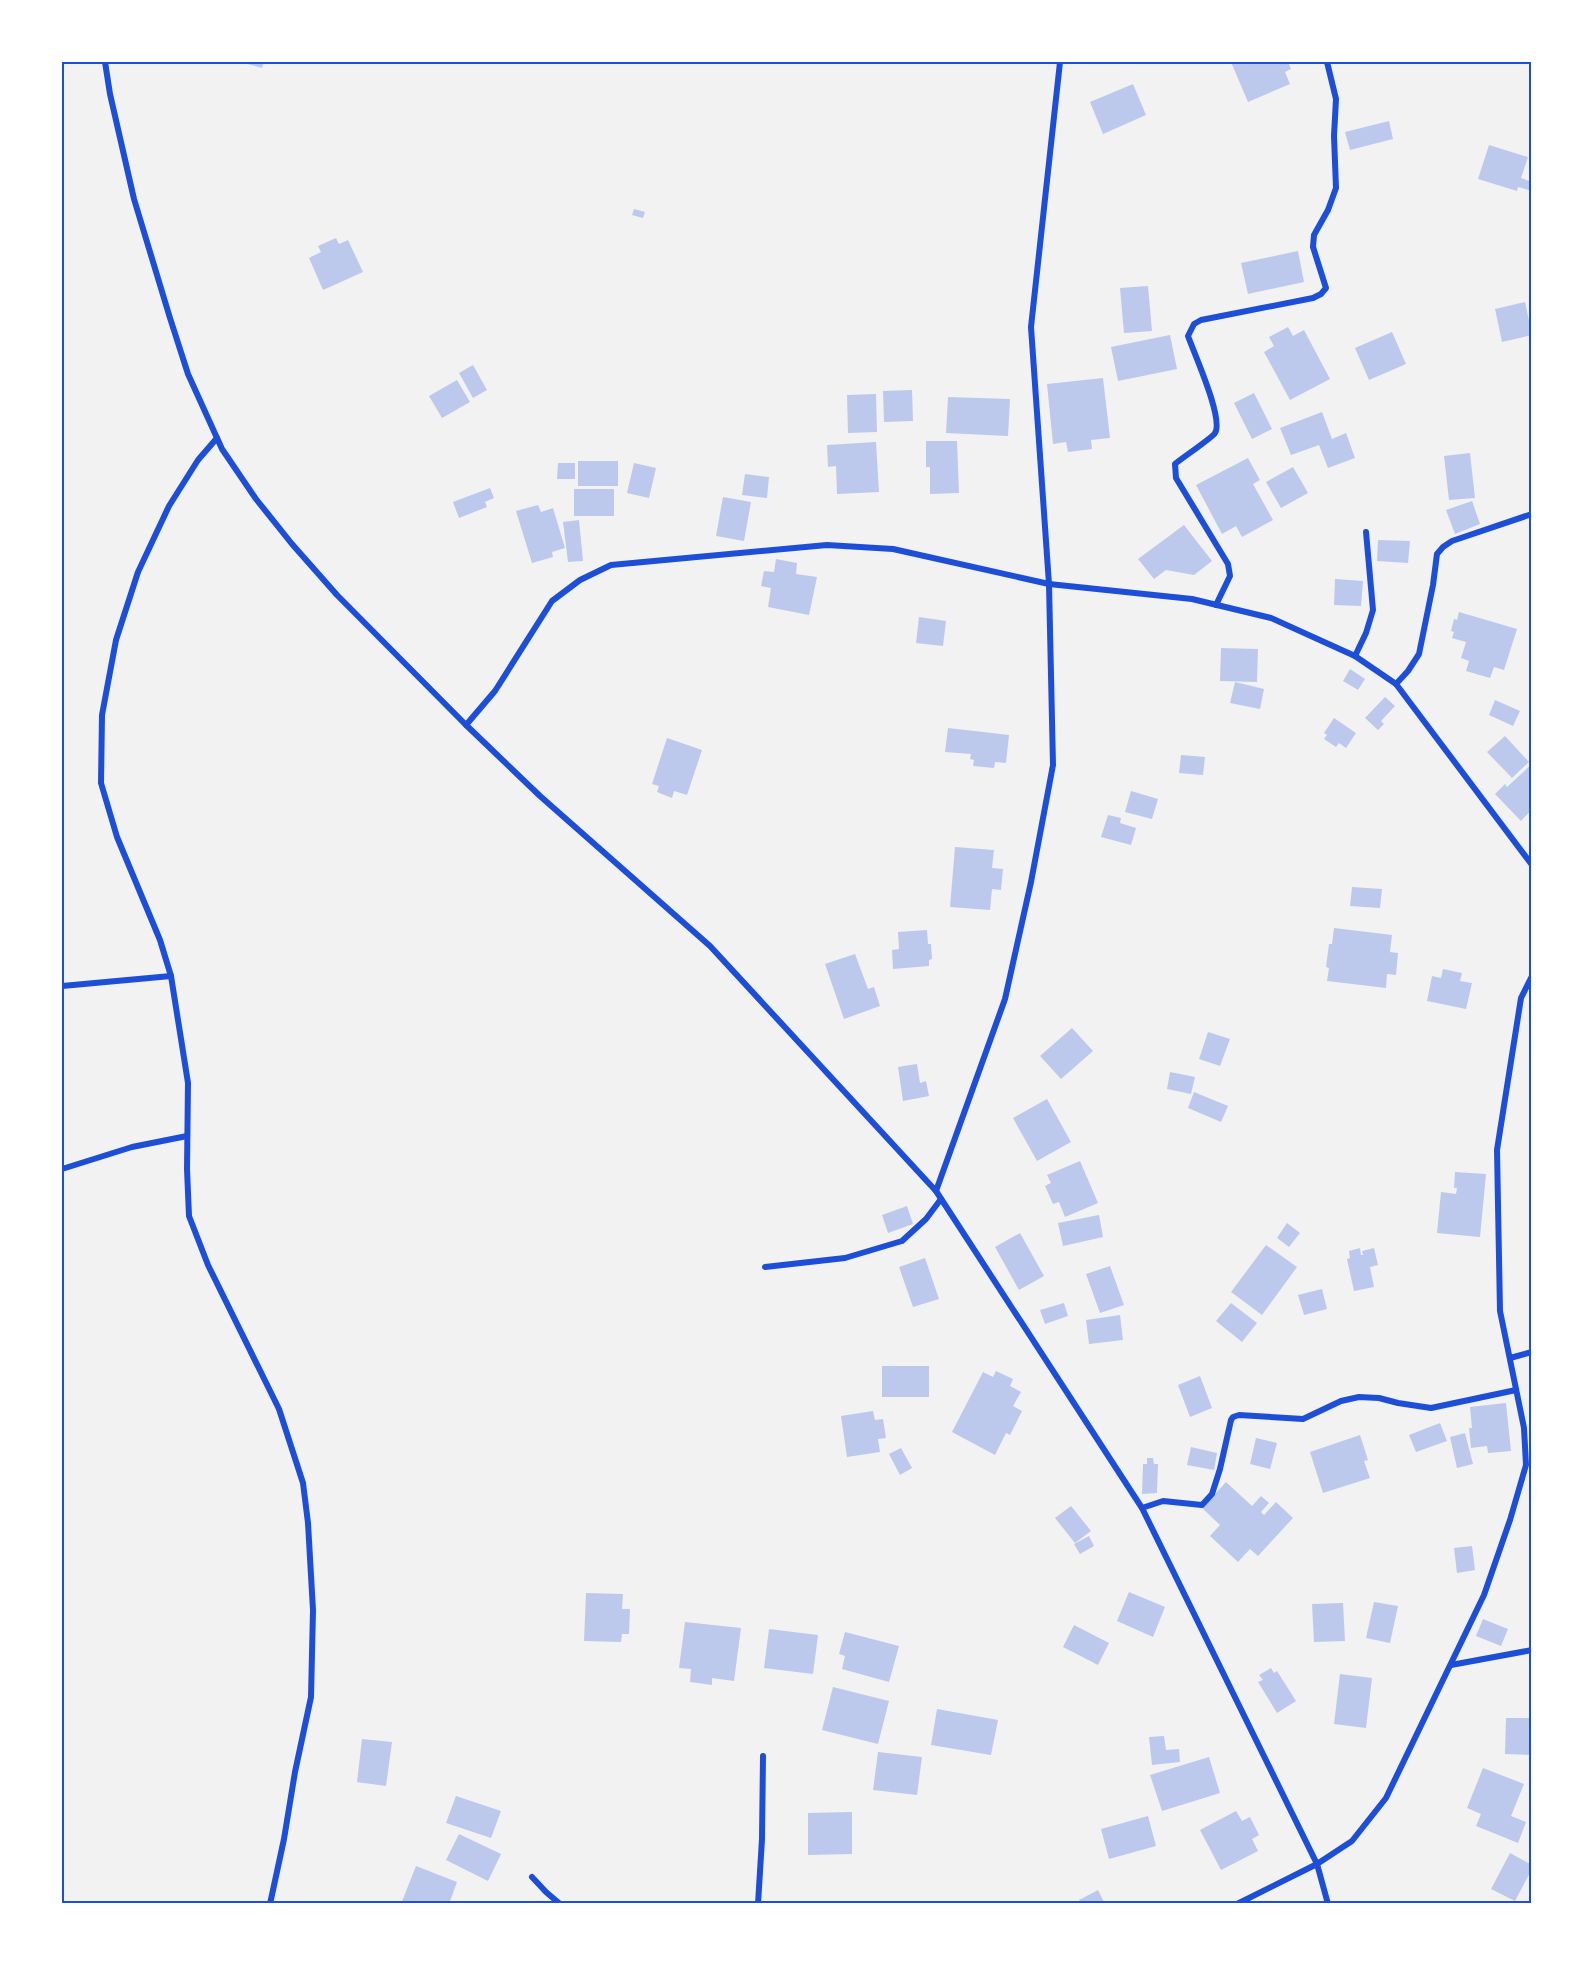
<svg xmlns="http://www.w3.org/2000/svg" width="1593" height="1965" viewBox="0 0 1593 1965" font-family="'Exo 2',sans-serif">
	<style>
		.building { fill: #bdc9ec }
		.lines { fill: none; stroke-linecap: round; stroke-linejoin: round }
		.minor { stroke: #1d4ed8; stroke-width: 6 }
		.neatline { fill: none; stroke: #1d4ed8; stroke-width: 2 }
	</style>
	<rect width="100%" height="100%" fill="#f2f2f2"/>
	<g class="building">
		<polygon points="240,62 264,62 262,68"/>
		<polygon points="1231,62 1288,62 1291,69 1285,72 1290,84 1248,102"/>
		<polygon points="1133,84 1146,115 1103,134 1090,102"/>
		<polygon points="1389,121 1393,139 1350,150 1345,132"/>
		<polygon points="1489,145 1528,157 1521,178 1532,182 1532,191 1518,187 1517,191 1478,179"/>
		<polygon points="634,209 645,212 643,218 632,215"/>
		<polygon points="336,238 339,244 348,240 363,272 323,290 309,258 321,252 318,246"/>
		<polygon points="1298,251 1304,282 1248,294 1241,263"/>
		<polygon points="1148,286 1152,331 1124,333 1120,288"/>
		<polygon points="1525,302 1532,335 1502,342 1495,309"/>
		<polygon points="1288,327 1293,336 1304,330 1330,379 1290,400 1264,352 1274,346 1269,337"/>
		<polygon points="1392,332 1406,364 1369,380 1355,348"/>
		<polygon points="1170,335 1177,369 1118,381 1111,347"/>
		<polygon points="473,365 487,390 473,398 459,373"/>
		<polygon points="1103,378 1110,438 1091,440 1092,449 1068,452 1066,442 1053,444 1047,384"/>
		<polygon points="457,380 470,402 442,418 429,396"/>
		<polygon points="912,390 913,421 884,422 883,391"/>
		<polygon points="1254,393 1272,429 1252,439 1234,403"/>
		<polygon points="876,394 877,432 848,433 847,395"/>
		<polygon points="948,397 1010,399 1008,436 946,433"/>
		<polygon points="1322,412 1332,439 1346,433 1355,458 1328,468 1319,445 1291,455 1280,428"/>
		<polygon points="926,441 957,441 959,493 930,494 930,467 926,467"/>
		<polygon points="876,442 879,492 837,494 836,466 828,467 827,445"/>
		<polygon points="1470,453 1475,498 1449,500 1444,456"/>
		<polygon points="1248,458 1260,480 1253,484 1273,520 1242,537 1236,526 1222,534 1196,485"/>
		<rect x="578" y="461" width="40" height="25"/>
		<polygon points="558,463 575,463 575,479 557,479"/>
		<polygon points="634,463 656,468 649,498 627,493"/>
		<polygon points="1293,467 1308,493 1281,508 1266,482"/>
		<polygon points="745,474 769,477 767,498 742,495"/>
		<polygon points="490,488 494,498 485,502 487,507 459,518 453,502"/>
		<rect x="574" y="489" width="40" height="27"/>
		<polygon points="723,497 751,502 744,541 716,536"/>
		<polygon points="1472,501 1480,524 1455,534 1446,510"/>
		<polygon points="538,505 541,512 553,508 565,548 552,552 553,557 532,563 516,511"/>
		<polygon points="579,520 583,561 568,562 563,522"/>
		<polygon points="1184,525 1212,561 1194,575 1166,570 1154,579 1138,559"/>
		<polygon points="1378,540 1410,541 1408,563 1377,561"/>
		<polygon points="776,559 797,563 796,574 817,577 809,615 768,607 771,588 761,586 764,571 774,572"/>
		<polygon points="1335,579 1363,581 1361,606 1334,605"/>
		<polygon points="1459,612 1517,629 1504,670 1494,667 1490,678 1466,671 1469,661 1461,658 1466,642 1452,638 1454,632 1451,631 1454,619 1457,620"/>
		<polygon points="919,617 946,621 943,646 916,643"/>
		<polygon points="1221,648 1258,649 1257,682 1220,681"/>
		<polygon points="1350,669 1365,679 1358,690 1343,681"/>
		<polygon points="1235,682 1264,689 1260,709 1230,703"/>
		<polygon points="1385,697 1395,706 1381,721 1384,724 1378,730 1365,718"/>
		<polygon points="1495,700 1520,711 1513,726 1489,715"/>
		<polygon points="1334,718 1356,733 1346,748 1339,743 1336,747 1324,739 1327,735 1324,733"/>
		<polygon points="948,728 1009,735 1006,763 995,762 994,768 973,766 974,760 970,759 971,754 945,752"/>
		<polygon points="1505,736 1529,762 1512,778 1487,752"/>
		<polygon points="667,738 702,750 687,795 674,791 672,798 657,792 659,786 652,784"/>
		<polygon points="1181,755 1205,757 1203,775 1179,773"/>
		<polygon points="1532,764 1532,809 1521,821 1495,794 1505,784 1507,787"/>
		<polygon points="1131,791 1158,799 1152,819 1125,812"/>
		<polygon points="1108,815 1121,818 1120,823 1136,828 1131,845 1101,837"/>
		<polygon points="955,847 994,850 992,868 1003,869 1001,890 992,889 990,910 950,907"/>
		<polygon points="1352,887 1382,889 1380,908 1350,906"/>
		<polygon points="1334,928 1392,935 1390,952 1398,953 1396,975 1387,974 1386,988 1327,981 1329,968 1326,967 1329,944 1332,944"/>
		<polygon points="927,930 928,944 931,944 932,959 929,960 929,966 893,969 892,950 899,949 898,932"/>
		<polygon points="855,954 868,989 874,987 880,1006 844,1019 825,964"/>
		<polygon points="1443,969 1462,973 1460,981 1472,983 1466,1009 1427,1001 1432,976 1441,978"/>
		<polygon points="1072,1028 1093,1051 1061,1079 1040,1056"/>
		<polygon points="1208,1032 1230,1039 1220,1066 1199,1059"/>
		<polygon points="917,1064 920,1083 926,1081 929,1096 903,1101 898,1067"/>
		<polygon points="1170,1072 1195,1077 1191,1094 1167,1089"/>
		<polygon points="1194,1092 1228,1106 1221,1122 1188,1108"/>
		<polygon points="1047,1099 1071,1142 1037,1161 1013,1118"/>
		<polygon points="1080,1161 1098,1203 1065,1217 1059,1202 1053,1204 1045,1186 1051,1183 1047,1175"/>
		<polygon points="1455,1172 1486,1174 1480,1237 1437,1233 1441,1192 1456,1194 1457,1188 1454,1188"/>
		<polygon points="907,1206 913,1224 888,1233 882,1215"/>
		<polygon points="1099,1215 1103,1237 1063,1246 1058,1223"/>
		<polygon points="1287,1223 1300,1233 1289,1247 1277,1238"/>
		<polygon points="1020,1233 1044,1276 1019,1290 995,1247"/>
		<polygon points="1266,1245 1297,1267 1262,1315 1231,1292"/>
		<polygon points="1360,1248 1361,1255 1363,1255 1362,1251 1374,1248 1378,1265 1370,1267 1374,1287 1354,1291 1347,1259 1350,1258 1349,1251"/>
		<polygon points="925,1258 939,1299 913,1307 899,1267"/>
		<polygon points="1110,1266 1124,1305 1100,1313 1086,1274"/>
		<polygon points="1322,1289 1327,1309 1304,1315 1298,1295"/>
		<polygon points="1064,1303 1068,1316 1045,1324 1040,1310"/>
		<polygon points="1231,1303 1257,1323 1242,1342 1216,1321"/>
		<polygon points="1120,1315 1123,1340 1089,1344 1086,1320"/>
		<rect x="882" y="1366" width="47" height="31"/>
		<polygon points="996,1371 1013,1379 1010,1386 1021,1392 1013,1406 1022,1411 1010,1435 1006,1433 995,1455 952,1432 983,1372 993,1377"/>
		<polygon points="1200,1376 1212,1408 1190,1417 1178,1385"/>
		<polygon points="1506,1403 1511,1451 1488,1453 1487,1446 1471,1448 1469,1428 1472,1428 1470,1407"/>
		<polygon points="873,1411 875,1420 883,1419 886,1438 878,1439 880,1452 847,1457 841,1416"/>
		<polygon points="1440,1423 1447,1441 1416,1452 1409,1435"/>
		<polygon points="1465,1433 1473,1464 1457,1468 1450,1437"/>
		<polygon points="1360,1435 1368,1460 1364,1461 1370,1478 1323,1493 1310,1452"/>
		<polygon points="1256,1438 1277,1443 1270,1469 1250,1464"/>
		<polygon points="1191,1447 1217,1453 1214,1470 1187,1465"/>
		<polygon points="901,1448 912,1468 900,1475 889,1454"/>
		<polygon points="1147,1458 1153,1458 1154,1464 1158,1464 1157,1493 1142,1494 1143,1464 1147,1464"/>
		<polygon points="1226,1482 1252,1506 1261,1496 1269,1503 1261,1512 1264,1515 1276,1502 1293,1518 1258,1556 1250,1549 1238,1562 1210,1536 1220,1525 1202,1508"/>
		<polygon points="1071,1506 1091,1531 1075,1543 1055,1518"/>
		<polygon points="1089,1536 1094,1546 1080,1554 1074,1544"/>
		<polygon points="1472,1546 1475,1570 1457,1573 1454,1548"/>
		<polygon points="1129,1592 1165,1607 1153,1637 1117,1621"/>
		<polygon points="586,1593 623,1594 622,1609 630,1609 629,1634 622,1634 621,1642 584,1641"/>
		<polygon points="1374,1602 1398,1606 1390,1643 1366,1638"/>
		<polygon points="1343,1603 1345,1641 1314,1642 1312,1604"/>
		<polygon points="1483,1619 1508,1629 1501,1646 1476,1636"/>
		<polygon points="685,1622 741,1628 734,1681 712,1678 712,1685 690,1682 691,1669 679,1668"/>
		<polygon points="1074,1625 1109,1643 1098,1665 1063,1647"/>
		<polygon points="769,1629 818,1635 813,1674 764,1668"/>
		<polygon points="845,1632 899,1646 889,1682 842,1669 845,1656 839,1654"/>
		<polygon points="1271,1668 1274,1673 1277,1671 1296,1701 1277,1713 1258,1682 1263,1680 1259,1675"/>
		<polygon points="1340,1674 1372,1678 1366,1728 1334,1724"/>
		<polygon points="833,1687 889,1701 878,1744 822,1730"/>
		<polygon points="937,1709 998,1720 991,1755 931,1745"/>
		<polygon points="1506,1718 1532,1718 1532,1755 1505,1754"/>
		<polygon points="1164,1736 1166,1750 1179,1749 1180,1762 1152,1765 1149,1737"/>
		<polygon points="362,1739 392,1742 386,1786 357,1782"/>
		<polygon points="878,1752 922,1757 917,1795 873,1790"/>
		<polygon points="1209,1757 1220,1793 1162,1811 1150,1775"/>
		<polygon points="1483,1768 1524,1784 1511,1816 1526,1822 1518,1843 1476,1826 1481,1814 1467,1808"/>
		<polygon points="456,1796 501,1811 491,1838 446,1823"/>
		<polygon points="1236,1811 1242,1821 1250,1817 1259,1835 1252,1839 1258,1851 1221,1870 1200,1830"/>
		<polygon points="852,1812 852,1854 808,1855 808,1813"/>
		<polygon points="1148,1816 1156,1846 1109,1859 1101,1829"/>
		<polygon points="459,1834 501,1854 488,1881 446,1860"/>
		<polygon points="1510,1853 1532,1865 1532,1869 1515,1901 1491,1889"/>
		<polygon points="416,1866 457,1882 449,1904 401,1904"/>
		<polygon points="1098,1890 1105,1904 1081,1904 1079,1900"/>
	</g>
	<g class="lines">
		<g class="minor">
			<polyline points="105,62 110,94 134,199 170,318 188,374 222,449 256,499 292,544 337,595 466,725 540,796 710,946 936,1191 1142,1508 1317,1864 1328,1904"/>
			<polyline points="217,438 198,460 169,506 138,572 116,640 102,715 101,783 117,837 160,940 171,976 188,1083 187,1169 189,1216 208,1265 279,1409 303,1483 308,1523 313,1610 311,1697 295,1772 284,1839 270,1904"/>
			<path d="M1216,605L1230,576L1228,564L1176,478L1175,464C1182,458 1212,438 1215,433C1224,419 1194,353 1188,336L1194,324L1201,320L1313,298L1321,294L1326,288L1313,247L1314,235L1328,210L1336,188L1334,136L1336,99L1327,62"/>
			<polyline points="1355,656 1366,633 1373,610 1366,532"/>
			<polyline points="1396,684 1408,671 1419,654 1433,585 1437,554 1443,547 1452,541 1532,514"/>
			<polyline points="466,725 495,691 552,601 580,580 611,565 827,545 893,549 1049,584 1192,599 1271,618 1355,656 1396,684 1532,865"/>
			<polyline points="62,986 171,976"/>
			<polyline points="62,1169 132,1147 187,1136"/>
			<polyline points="936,1191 1005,999 1031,882 1053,765 1049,584 1031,327 1060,62"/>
			<polyline points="765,1267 845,1258 902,1241 926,1219 941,1199"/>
			<polyline points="1510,1358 1532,1352"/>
			<polyline points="1142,1508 1163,1501 1202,1505 1212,1494 1220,1469 1231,1420 1233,1417 1239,1415 1303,1419 1341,1401 1359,1397 1379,1398 1398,1403 1431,1408 1516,1390"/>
			<polyline points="1451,1665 1532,1650"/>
			<polyline points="532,1877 546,1892 560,1904"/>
			<polyline points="758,1904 762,1839 763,1756"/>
			<polyline points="1237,1904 1317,1864 1352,1841 1386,1798 1484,1595 1510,1520 1526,1465 1524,1428 1500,1311 1497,1150 1521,998 1532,976"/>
		</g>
	</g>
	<rect width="1593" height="1965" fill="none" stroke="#ffffff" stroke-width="126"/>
	<rect x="63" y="63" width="1467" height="1839" class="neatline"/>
</svg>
